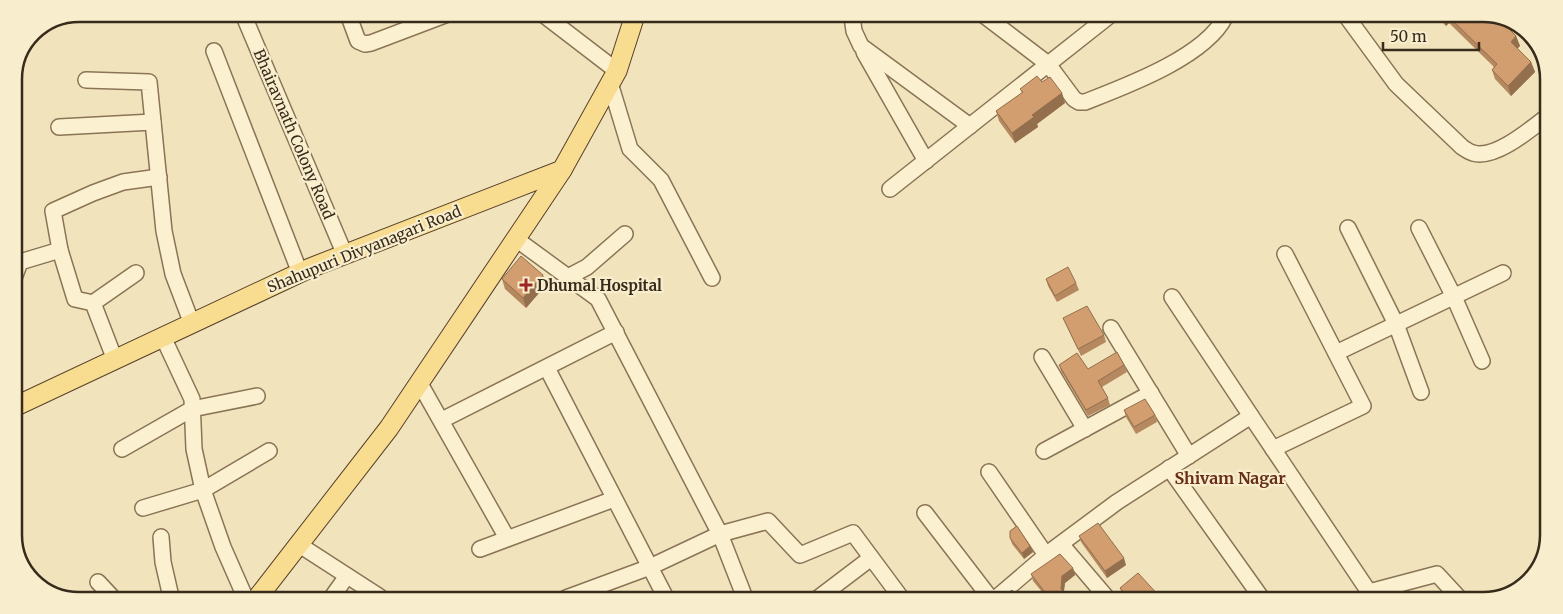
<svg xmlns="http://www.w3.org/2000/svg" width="1563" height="614" viewBox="0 0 1563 614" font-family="Merriweather,serif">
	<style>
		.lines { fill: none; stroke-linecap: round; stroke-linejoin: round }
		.minor-casing { stroke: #8a7455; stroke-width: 18 }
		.major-casing { stroke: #57412a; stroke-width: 21 }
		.minor { stroke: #fbf1d1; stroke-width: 15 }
		.major { stroke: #f8dd91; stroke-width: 19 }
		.wall { fill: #b58860 }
		.shaded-wall { fill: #936f4e }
		.building { fill: #d29e70; stroke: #936f4e }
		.poi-dot { fill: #9d2721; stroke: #f8eecd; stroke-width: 2 }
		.labels { text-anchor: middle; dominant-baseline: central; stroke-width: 4.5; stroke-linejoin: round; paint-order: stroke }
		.street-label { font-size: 15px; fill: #382b1b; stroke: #f8eecd }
		.poi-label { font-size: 15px; font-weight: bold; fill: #382b1b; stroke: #f8eecd; text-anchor: start }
		.neighbourhood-label { font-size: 16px; font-weight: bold; fill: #682d17; stroke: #f8eecd }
		.rim { fill: none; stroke: #382b1b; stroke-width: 2.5 }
	</style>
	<rect width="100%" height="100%" fill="#f1e4bd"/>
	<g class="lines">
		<g class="minor-casing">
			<g id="minor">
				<polyline points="243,14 345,255"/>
				<polyline points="348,14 358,41 365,44 371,43 445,15"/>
				<polyline points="544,15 617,71"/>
				<polyline points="852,16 854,31 861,46 970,126"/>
				<path d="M985,16L1048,64L1074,99L1079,102H1085C1126,86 1205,57 1225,17"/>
				<path d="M1347,17L1396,84L1462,147C1465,149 1469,152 1473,153C1495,160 1532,128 1549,115"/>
				<polyline points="214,51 300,273"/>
				<polyline points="864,52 926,161"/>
				<polyline points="86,80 149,82 164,231 173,274 192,324"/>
				<polyline points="610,83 630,149 661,180 712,278"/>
				<polyline points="59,127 153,122"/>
				<polyline points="890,189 1109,16"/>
				<polyline points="1348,228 1396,324 1421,392"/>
				<polyline points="1419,228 1454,297 1482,361"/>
				<polyline points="516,239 598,299 720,534 745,598"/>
				<polyline points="60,250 75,299 93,303 115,360"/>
				<polyline points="568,277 587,267 625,234"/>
				<polyline points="14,278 20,262 60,250 53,211 93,193 123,182 159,177"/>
				<polyline points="1172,297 1251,416"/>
				<polyline points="93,303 136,273"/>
				<polyline points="1111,328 1189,456"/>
				<polyline points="163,337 192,399 194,449 203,490 223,547 245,597"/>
				<polyline points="1336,353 1503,273"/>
				<polyline points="1042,357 1085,429"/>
				<polyline points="547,368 666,598"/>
				<polyline points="419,382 507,538"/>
				<polyline points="442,420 616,332"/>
				<polyline points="122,449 192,409 257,396"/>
				<polyline points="1273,449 1363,406 1285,254"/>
				<polyline points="1044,451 1151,393"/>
				<polyline points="1169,468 1263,600"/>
				<polyline points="989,472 1046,555"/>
				<polyline points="143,508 203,490 269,451"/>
				<polyline points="925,513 991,599"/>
				<polyline points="161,537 163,562 171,597"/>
				<polyline points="298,544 380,597"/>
				<polyline points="1061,544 1108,599"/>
				<polyline points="480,549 614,499"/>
				<polyline points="98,582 112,597"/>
				<polyline points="332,597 347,576"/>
				<polyline points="566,598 650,567 720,534 768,521 800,555 853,533 902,599"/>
				<polyline points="817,599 871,558"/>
				<polyline points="995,599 1051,551 1117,502 1251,416 1369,592 1437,574 1461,600"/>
			</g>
		</g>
		<g class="major-casing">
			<g id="major">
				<polyline points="14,407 310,268 562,170 617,71 635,15"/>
				<polyline points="258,597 389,428 562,170"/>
			</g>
		</g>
		<use href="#minor" class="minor"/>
		<use href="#major" class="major"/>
	</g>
	<g class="wall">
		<polygon points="1437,17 1497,17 1516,36 1520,46 1517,48 1531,62 1535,72 1511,96 1495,79 1492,70 1494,67 1449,23 1446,26"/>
		<polygon points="1042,82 1062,93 1065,103 1037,124 1038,127 1015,143 999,121 996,111 1022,93 1020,89"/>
		<polygon points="543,275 546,285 526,308 505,289 502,279"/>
		<polygon points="1046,279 1076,283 1079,290 1057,302 1048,286"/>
		<polygon points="1063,318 1104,335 1106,342 1081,356"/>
		<polygon points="1059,365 1088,369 1124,365 1127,372 1102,387 1108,398 1110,405 1088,416 1061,371"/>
		<polygon points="1124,410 1155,415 1157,422 1136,434 1126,417"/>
		<polygon points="1079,536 1126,565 1107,578 1081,542"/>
		<polygon points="1010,538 1030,546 1033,552 1024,559 1012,544"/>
		<polygon points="1073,568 1075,575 1065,583 1064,592 1069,599 1048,599 1033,581 1031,574"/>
		<polygon points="1120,588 1162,599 1126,599 1122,594"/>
	</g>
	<g class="shaded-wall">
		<polygon points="1443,17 1447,17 1449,23 1446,26"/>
		<polygon points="1516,36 1520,46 1514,52 1511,42"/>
		<polygon points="1531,62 1535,72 1511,96 1508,86"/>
		<polygon points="1062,93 1065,103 1037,124 1038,127 1015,143 1012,133 1032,115"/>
		<polygon points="543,275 546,285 526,308 523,298"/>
		<polygon points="1030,546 1033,552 1024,559 1022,553"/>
		<polygon points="1124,558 1126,565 1107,578 1105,571"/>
		<polygon points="1073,568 1075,575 1065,583 1063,595 1061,589 1062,576"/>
	</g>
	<g class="building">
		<polygon points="1449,17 1497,17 1516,36 1511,42 1531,62 1508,86 1492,70 1497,64"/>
		<polygon points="1037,76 1042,82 1050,77 1062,93 1032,115 1034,117 1012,133 996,111 1023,92 1020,89"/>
		<polygon points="521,256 543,275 523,298 502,279"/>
		<polygon points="1068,267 1076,283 1055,296 1046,279"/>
		<polygon points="1087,306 1104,335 1078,349 1063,318"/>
		<polygon points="1117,352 1124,365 1098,381 1108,398 1086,410 1059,365 1077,353 1088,369"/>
		<polygon points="1145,399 1155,415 1134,427 1124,410"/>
		<polygon points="1098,523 1124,558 1105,571 1079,536"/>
		<polygon points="1017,526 1030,546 1022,553 1010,538 1010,531"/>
		<polygon points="1060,554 1073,568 1062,576 1061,589 1069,599 1050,599 1031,574"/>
		<polygon points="1138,573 1162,599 1129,599 1120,588"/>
		<polygon points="1012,590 1019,599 999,599"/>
	</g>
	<path class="poi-dot" d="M523.5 277.5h5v5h5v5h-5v5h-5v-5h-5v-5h5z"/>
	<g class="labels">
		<g class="street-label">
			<text transform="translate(294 134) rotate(67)">Bhairavnath Colony Road</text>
			<text transform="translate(364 249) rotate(-22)">Shahupuri Divyanagari Road</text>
		</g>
		<g class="poi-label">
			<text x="537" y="285">Dhumal Hospital</text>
		</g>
		<g class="neighbourhood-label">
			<text x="1230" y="478">Shivam Nagar</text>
		</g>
	</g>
	<path d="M0 0H1563V614H0ZM79 22H1483A57 57 0 0 1 1540 79V535A57 57 0 0 1 1483 592H79A57 57 0 0 1 22 535V79A57 57 0 0 1 79 22Z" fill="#f8eecd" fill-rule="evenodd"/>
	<path class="rim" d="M79 22H1483A57 57 0 0 1 1540 79V535A57 57 0 0 1 1483 592H79A57 57 0 0 1 22 535V79A57 57 0 0 1 79 22Z"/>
	<path d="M1383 42v8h96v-8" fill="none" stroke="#382b1b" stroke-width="2.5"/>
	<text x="1390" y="42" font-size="15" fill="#382b1b" stroke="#f8eecd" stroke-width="4" paint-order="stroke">50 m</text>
</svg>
